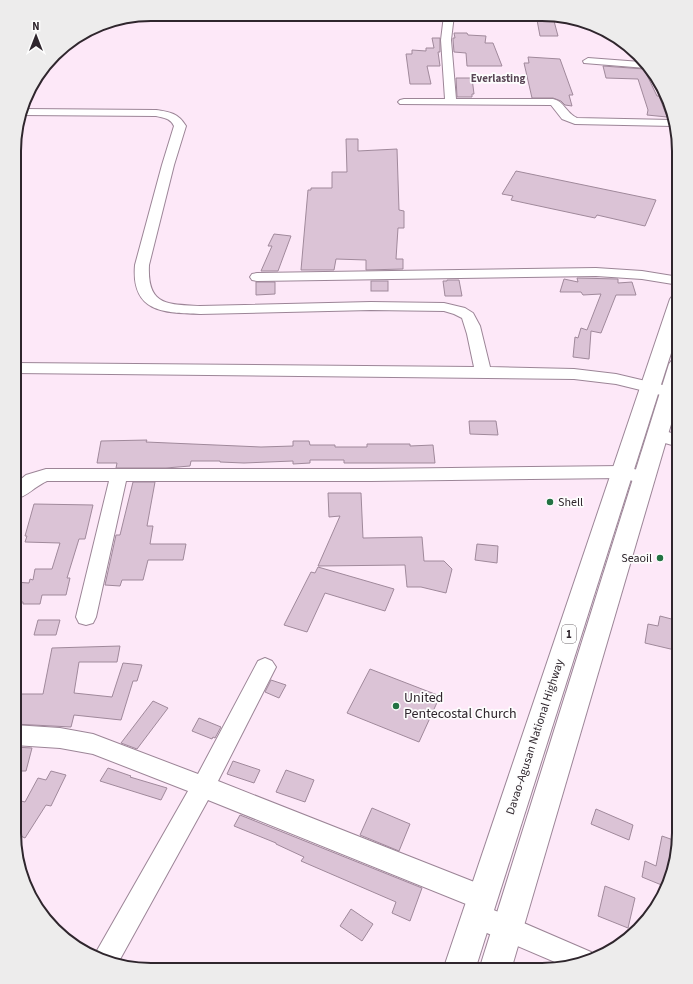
<svg xmlns="http://www.w3.org/2000/svg" width="693" height="984" viewBox="0 0 693 984" font-family="'Source Sans 3',sans-serif">
	<style>
		.building { fill: #dbc3d6; stroke: #a0899b }
		.lines { fill: none; stroke-linecap: round; stroke-linejoin: round }
		.street-casing { stroke: #9c8597; stroke-width: 2 }
		.highway-casing { stroke: #9c8597; stroke-width: 2 }
		.street { fill: #fff; fill-rule: evenodd }
		.highway { fill: #fff; fill-rule: evenodd }
		.poi-dot { fill: #237243; stroke: #fdfdfd; stroke-width: 1.5 }
		.labels { text-anchor: middle; dominant-baseline: central; stroke-width: 3.5; stroke-linejoin: round; paint-order: stroke }
		.far-neighbourhood-label { font-size: 11px; font-weight: bold; fill: #5a4656; stroke: #fdfdfd }
		.shield { fill: #fdfdfd; stroke: #6d666b; stroke-width: 1 }
		.shield-label { font-size: 11px; font-weight: bold; fill: #2f262d }
		.poi-label { font-size: 12px; fill: #2f262d; stroke: #fdfdfd; text-anchor: start }
		.street-label { font-size: 12px; fill: #2f262d; stroke: #fdfdfd }
		.near-poi-label { font-size: 14px; fill: #2f262d; stroke: #fdfdfd; text-anchor: start }
		.rim { fill: none; stroke: #2f262d; stroke-width: 2 }
	</style>
	<rect width="100%" height="100%" fill="#fde8f8"/>
	<g class="building">
		<polygon points="537,20 554,21 558,36 540,36"/>
		<polygon points="454,33 467,33 468,35 486,36 485,43 493,43 502,66 467,66 466,53 454,52 453,40 453,38 455,38"/>
		<polygon points="432,38 440,38 440,52 438,52 440,66 427,66 431,84 410,84 406,54 412,54 412,50 426,51 426,48 434,48"/>
		<polygon points="528,57 560,59 573,95 569,95 572,106 565,105 561,101 553,98 532,98 524,63 529,63"/>
		<polygon points="603,66 644,69 657,96 659,96 667,117 647,115 648,110 638,79 606,78"/>
		<polygon points="456,78 472,78 474,94 472,94 472,97 457,97"/>
		<polygon points="346,139 358,139 358,151 397,149 399,210 404,211 404,228 398,228 396,259 403,259 403,269 366,270 366,260 336,259 334,270 301,270 308,190 311,190 311,188 332,188 332,172 347,172"/>
		<polygon points="516,171 656,200 645,226 597,215 595,218 511,200 513,196 502,194"/>
		<polygon points="274,234 291,236 278,271 261,271 272,246 268,246"/>
		<polygon points="577,278 618,279 618,283 632,282 636,295 616,295 601,333 591,331 589,359 573,357 575,337 578,338 581,328 587,330 601,294 583,295 581,292 560,292 564,279 578,282"/>
		<polygon points="447,280 459,280 462,296 445,296 443,281 447,281"/>
		<rect x="371" y="281" width="17" height="10"/>
		<polygon points="256,282 275,282 275,294 256,295"/>
		<polygon points="469,421 496,421 498,435 470,434"/>
		<polygon points="147,440 146,442 261,447 293,446 293,441 309,441 310,445 335,445 335,447 367,447 367,444 410,444 410,446 433,445 435,463 344,463 344,460 310,460 310,463 293,464 293,461 244,463 220,462 220,461 191,461 190,466 166,468 116,468 117,463 97,463 101,441"/>
		<polygon points="133,482 155,482 147,526 153,526 150,544 186,544 183,560 148,560 143,580 122,580 120,586 105,585 116,535 120,535"/>
		<polygon points="328,493 361,493 363,538 422,537 424,561 444,561 452,569 446,593 421,587 407,587 405,565 318,566 340,516 329,517"/>
		<polygon points="34,504 93,505 85,539 79,539 67,578 70,578 66,595 42,595 40,604 23,604 23,602 14,602 14,582 29,583 30,579 33,580 35,569 52,569 60,543 25,542 27,536 25,536"/>
		<polygon points="477,544 498,546 497,563 475,560"/>
		<polygon points="318,567 394,589 385,611 325,593 307,632 284,625 311,572 315,573"/>
		<polygon points="660,616 679,621 679,651 645,643 648,624 658,626"/>
		<polygon points="38,620 60,620 56,635 34,635"/>
		<polygon points="120,646 117,662 79,662 74,693 112,697 123,663 142,665 137,681 133,681 121,720 74,715 71,727 14,724 14,694 43,694 52,648"/>
		<polygon points="370,669 440,696 419,742 347,713"/>
		<polygon points="271,680 286,685 279,698 265,692"/>
		<polygon points="153,701 168,708 137,749 121,743"/>
		<polygon points="199,718 221,727 215,738 213,737 212,739 192,731"/>
		<polygon points="14,747 32,748 26,771 14,771"/>
		<polygon points="233,761 260,770 254,783 227,774"/>
		<polygon points="108,768 131,776 130,777 167,788 161,800 100,781"/>
		<polygon points="286,770 314,780 305,802 276,792"/>
		<polygon points="51,771 66,775 51,806 46,805 25,838 14,833 14,813 21,801 25,802 38,778 46,780"/>
		<polygon points="372,808 410,824 399,851 360,835"/>
		<polygon points="596,809 633,825 629,840 591,824"/>
		<polygon points="240,815 422,888 410,921 392,913 396,902 301,861 304,857 276,844 276,843 234,826"/>
		<polygon points="662,836 679,842 664,886 642,877 645,861 656,866"/>
		<polygon points="605,886 635,898 628,928 598,916"/>
		<polygon points="351,909 373,924 362,941 340,926"/>
	</g>
	<g class="lines">
		<g class="street-casing">
			<g id="street">
				<path d="M444,15H454L451,40L456,99H553C564,101 566,113 577,118L672,120L673,126L575,124L562,119L551,105L400,104L398,102L400,100L404,99H445L441,40Z"/>
				<polygon points="588,58 641,62 646,68 584,63 583,61"/>
				<path d="M24,109L156,110C170,112 178,113 186,126L174,165L149,265C147,306 167,304 200,306L371,302L444,303L465,308L473,313L480,326L490,367L574,369L616,374L671,387L673,391L671,395L665,396L616,384L574,379L15,373V363L474,367L467,334L462,318L454,314L444,311L371,310L200,314C163,313 131,312 135,265L162,165L174,126C170,118 164,118 156,116L21,115Z"/>
				<polygon points="596,268 642,271 679,277 679,285 642,279 596,276 257,281 252,280 250,277 252,274 257,273"/>
				<polygon points="657,429 679,435 679,447 651,439 648,435 651,431"/>
				<path d="M622,466L650,473L653,478L650,483L644,484L622,478L371,481H126L96,617L93,623L86,625L79,623L76,617L109,481H47C35,486 27,497 15,499V484L26,475L46,469H371Z"/>
				<polygon points="265,658 272,661 276,667 218,781 492,889 495,898 492,907 489,908 591,952 594,958 562,965 468,925 464,916 468,907 471,906 208,800 118,963 95,954 188,791 93,754 60,748 14,745 14,725 60,728 93,734 198,774 258,661"/>
			</g>
		</g>
		<g class="highway-casing">
			<g id="highway">
				<polygon points="679,294 679,328 475,970 443,970 670,299 673,295"/>
				<polygon points="679,358 679,397 511,970 479,970 669,364 672,360"/>
			</g>
		</g>
		<use href="#street" class="street"/>
		<use href="#highway" class="highway"/>
	</g>
	<g class="poi-dot">
		<circle cx="550" cy="502" r="4"/>
		<circle cx="660" cy="558" r="4"/>
		<circle cx="396" cy="706" r="4"/>
	</g>
	<g class="labels">
		<g class="far-neighbourhood-label">
			<text x="498" y="78">Everlasting</text>
		</g>
		<rect class="shield" x="562" y="625" width="14" height="18" rx="3"/>
		<g class="shield-label">
			<text x="569" y="634">1</text>
		</g>
		<g class="poi-label">
			<text x="558" y="502">Shell</text>
			<text x="652" y="558" text-anchor="end">Seaoil</text>
		</g>
		<g class="street-label">
			<text transform="translate(535 737) rotate(-72)">Davao-Agusan National Highway</text>
		</g>
		<g class="near-poi-label">
			<text x="404" y="698">United<tspan x="404" dy="16">Pentecostal Church</tspan></text>
		</g>
	</g>
	<path d="M0 0H693V984H0ZM151 21H542A130 130 0 0 1 672 151V833A130 130 0 0 1 542 963H151A130 130 0 0 1 21 833V151A130 130 0 0 1 151 21Z" fill="#edecec" fill-rule="evenodd"/>
	<path class="rim" d="M151 21H542A130 130 0 0 1 672 151V833A130 130 0 0 1 542 963H151A130 130 0 0 1 21 833V151A130 130 0 0 1 151 21Z"/>
	<g transform="translate(36 36)" stroke="#fdfdfd" stroke-width="3" paint-order="stroke">
	<path d="M0-3L7 15L0 10L-7 15Z" fill="#2f262d"/>
	<text y="-6" font-size="11" font-weight="bold" text-anchor="middle" fill="#2f262d">N</text>
	</g>
</svg>
